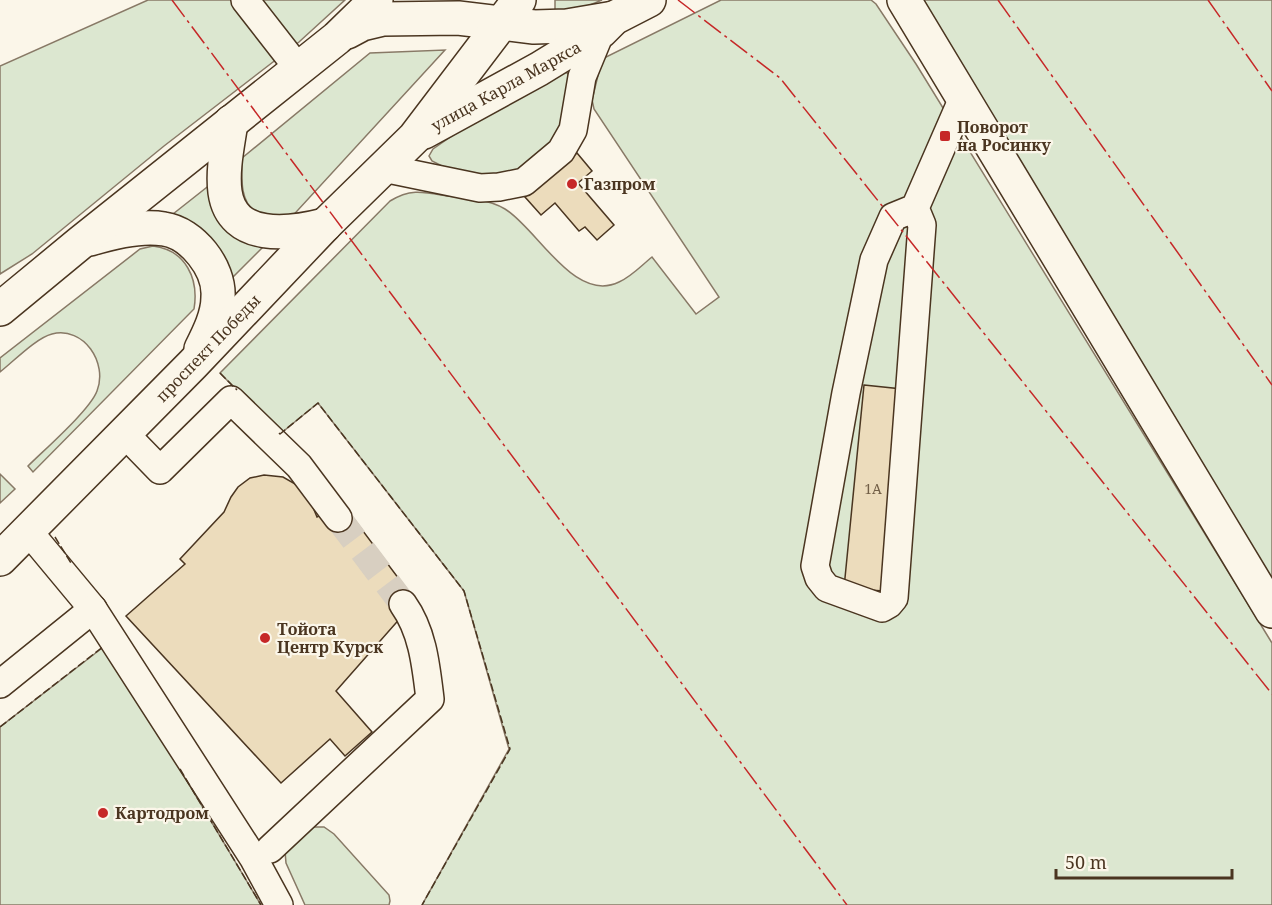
<svg xmlns="http://www.w3.org/2000/svg" width="1272" height="905" viewBox="0 0 1272 905" font-family="'Noto Serif',serif">
	<style>
		.green { fill: #dce7d0; stroke: #887966; stroke-width: 1.5 }
		.building { fill: #ecdcbc; stroke: #4a3520; stroke-width: 1.5 }
		.lines { fill: none; stroke-linecap: round; stroke-linejoin: round }
		.minor-tunnel { stroke: #d8cfc1; stroke-width: 27; stroke-dasharray: 27 14; stroke-linecap: butt }
		.minor-casing { stroke: #4a3520; stroke-width: 30 }
		.major-casing { stroke: #4a3520; stroke-width: 36 }
		.minor { stroke: #fbf6e9; stroke-width: 27 }
		.major { stroke: #fbf6e9; stroke-width: 33 }
		.fence { stroke: #4a3520; stroke-width: 1.5; stroke-dasharray: 8 3; stroke-linecap: butt }
		.power { stroke: #c62828; stroke-width: 1.5; stroke-dasharray: 21 4.5 3 4.5; stroke-linecap: butt }
		.poi-dot { fill: #c62828; stroke: #fbf6e9; stroke-width: 2 }
		.labels { text-anchor: middle; dominant-baseline: central; stroke-width: 4.5; stroke-linejoin: round; paint-order: stroke }
		.number-label { font-size: 14px; fill: #725f47 }
		.street-label { font-size: 16px; fill: #4a3520; stroke: #fbf6e9 }
		.poi-label { font-size: 16px; font-weight: bold; fill: #4a3520; stroke: #fbf6e9; text-anchor: start }
	</style>
	<rect width="100%" height="100%" fill="#fbf6e9"/>
	<g class="green">
		<polygon points="148,0 345,0 299,42 164,146 32,254 0,274 0,66"/>
		<polygon points="555,0 602,0 568,14 555,10"/>
		<path d="M721,0H871L876,4L916,64L1272,643V905H422L509,749L464,591L318,403L280,434L220,373L390,201C411,188 424,192 447,196C467,198 488,199 505,209C537,228 574,304 619,282C631,277 642,265 652,257L696,314L719,297L594,109L592,100L602,59Z"/>
		<polygon points="916,0 1272,0 1272,587"/>
		<path d="M445,50L287,222C277,219 264,217 255,211C239,201 242,175 242,158L370,53Z"/>
		<polygon points="565,71 571,77 560,132 551,144 518,170 491,178 444,167 432,161 429,156 433,149 478,118"/>
		<path d="M211,184L266,244L230,280C222,244 208,229 173,214Z"/>
		<path d="M153,246C186,250 199,279 194,309L33,472L28,466C44,450 90,410 97,391C108,363 84,326 52,334C36,338 14,361 0,372V358L140,249Z"/>
		<polygon points="0,474 15,489 0,503"/>
		<polygon points="106,645 261,905 0,905 0,727"/>
		<polygon points="313,827 324,827 334,834 389,895 390,901 389,905 305,905 286,863 285,851"/>
	</g>
	<g class="building">
		<polygon points="577,153 592,171 578,183 614,225 597,240 585,227 579,231 555,203 541,215 525,197"/>
		<polygon points="864,385 902,389 883,591 844,588"/>
		<polygon points="264,475 283,477 297,485 310,500 317,517 321,515 348,511 402,583 403,615 336,691 372,732 345,756 330,739 281,783 126,616 185,564 180,559 224,512 231,497 238,487 250,478"/>
	</g>
	<g class="lines">
		<polyline class="minor-tunnel" points="338,518 403,604"/>
		<g class="minor-casing">
			<g id="minor">
				<polyline points="245,0 298,68"/>
				<polyline points="383,168 480,188 499,187 524,182 561,151 573,130 582,77 601,31"/>
				<polyline points="915,208 893,217 874,260 846,393 815,566 819,578 827,588 882,608 889,604 894,598 922,225 915,208 963,98"/>
				<polyline points="125,434 160,470 231,400 299,466 338,518"/>
				<polyline points="29,532 93,609 254,859 279,905"/>
				<polyline points="0,684 93,609"/>
				<path d="M270,849L430,699C426,666 423,632 403,604"/>
			</g>
		</g>
		<g class="major-casing">
			<g id="major">
				<polyline points="904,0 1272,611"/>
				<polyline points="347,32 362,24 383,19 458,18 534,27 567,26 614,18"/>
				<path d="M231,122C228,144 222,169 225,192C232,242 290,234 325,225"/>
				<polyline points="424,132 539,69 601,31 614,18 649,0"/>
				<path d="M90,239C113,232 140,225 164,229C192,233 220,268 218,297C218,315 209,333 201,349"/>
				<polyline points="0,309 80,243 337,38 376,0"/>
				<polyline points="0,559 193,364 325,225 415,137 519,0"/>
			</g>
		</g>
		<use href="#minor" class="minor"/>
		<use href="#major" class="major"/>
		<g class="fence">
			<polyline points="220,373 237,390"/>
			<polyline points="279,433 280,434 318,403 464,591 510,749 422,905"/>
			<polyline points="55,537 71,563"/>
			<polyline points="0,727 104,646"/>
			<polyline points="180,769 261,905"/>
		</g>
		<g class="power">
			<polyline points="172,0 847,905"/>
			<polyline points="678,0 780,78 1272,694"/>
			<polyline points="998,0 1272,385"/>
			<polyline points="1208,0 1272,91"/>
		</g>
	</g>
	<g class="poi-dot">
		<rect x="939" y="130" width="12" height="12" rx="3"/>
		<circle cx="572" cy="184" r="6"/>
		<circle cx="265" cy="638" r="6"/>
		<circle cx="103" cy="813" r="6"/>
	</g>
	<g class="labels">
		<g class="number-label">
			<text x="873" y="488">1А</text>
		</g>
		<g class="street-label">
			<text transform="translate(506 86) rotate(-29)">улица Карла Маркса</text>
			<text transform="translate(208 348) rotate(-46)">проспект Победы</text>
		</g>
		<g class="poi-label">
			<text x="957" y="127">Поворот<tspan x="957" dy="18">на Росинку</tspan></text>
			<text x="584" y="184">Газпром</text>
			<text x="277" y="629">Тойота<tspan x="277" dy="18">Центр Курск</tspan></text>
			<text x="115" y="813">Картодром</text>
		</g>
	</g>
	<path d="M1056 869v9h176v-9" fill="none" stroke="#4a3520" stroke-width="3"/>
	<text x="1065" y="869" font-size="18" fill="#4a3520" stroke="#fbf6e9" stroke-width="4.5" paint-order="stroke">50 m</text>
</svg>
